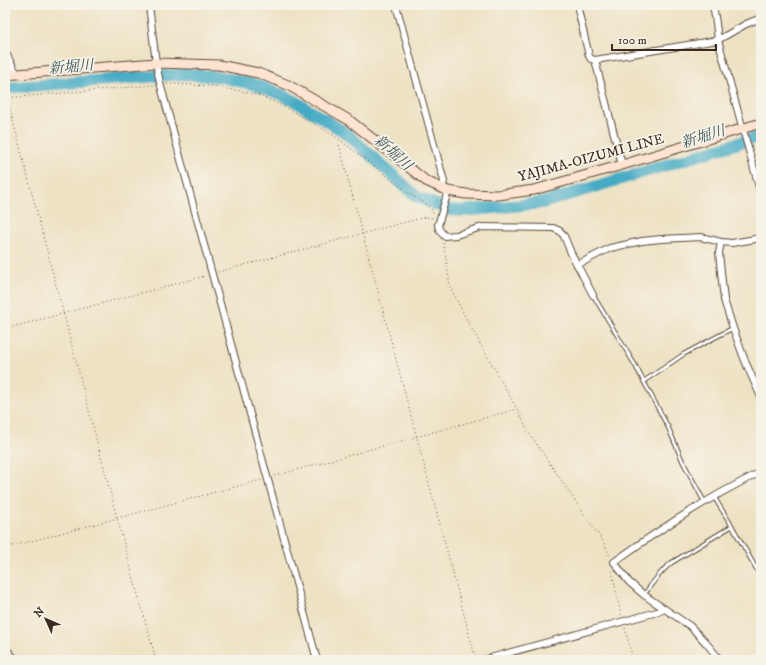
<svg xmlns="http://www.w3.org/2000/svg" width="766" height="665" viewBox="0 0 766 665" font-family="'IM FELL DW Pica','Noto Serif JP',serif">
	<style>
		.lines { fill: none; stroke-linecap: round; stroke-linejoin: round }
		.river { stroke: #45abc5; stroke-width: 12 }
		.lane-casing { stroke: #564637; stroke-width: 5 }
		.street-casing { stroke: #564637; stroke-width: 8 }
		.secondary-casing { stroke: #564637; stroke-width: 11 }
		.path { stroke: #564637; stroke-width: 1; stroke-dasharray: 1 3; stroke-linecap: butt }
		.lane { stroke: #fff; stroke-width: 3 }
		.street { stroke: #fff; stroke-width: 6 }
		.secondary { stroke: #fde4d1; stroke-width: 9 }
		.labels { text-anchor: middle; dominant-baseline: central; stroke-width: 3.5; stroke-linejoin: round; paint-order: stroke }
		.street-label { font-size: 14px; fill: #3b2a1e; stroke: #f7f3e8 }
		.water-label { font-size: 15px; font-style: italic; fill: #3e5758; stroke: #f7f3e8 }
	</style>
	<rect width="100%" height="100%" fill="#f7f3e8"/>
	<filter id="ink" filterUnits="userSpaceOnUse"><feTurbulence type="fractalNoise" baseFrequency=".025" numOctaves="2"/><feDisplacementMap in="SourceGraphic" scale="8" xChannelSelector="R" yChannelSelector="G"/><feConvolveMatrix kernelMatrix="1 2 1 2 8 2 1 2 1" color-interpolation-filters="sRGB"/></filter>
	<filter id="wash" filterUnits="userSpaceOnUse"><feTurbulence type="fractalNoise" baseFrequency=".012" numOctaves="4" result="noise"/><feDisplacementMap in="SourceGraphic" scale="16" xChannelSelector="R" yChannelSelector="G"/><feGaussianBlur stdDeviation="0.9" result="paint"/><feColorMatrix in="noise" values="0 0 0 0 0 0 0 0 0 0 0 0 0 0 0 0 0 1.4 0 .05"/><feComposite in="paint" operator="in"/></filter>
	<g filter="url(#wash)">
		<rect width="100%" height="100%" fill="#eee2c4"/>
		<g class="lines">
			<polyline class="river" points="5,88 183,74 221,77 256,85 273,91 293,100 346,133 417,197 450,210 462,211 542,203 761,136"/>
		</g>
	</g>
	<g filter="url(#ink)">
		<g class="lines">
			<g class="lane-casing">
				<g id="lane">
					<polyline points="593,295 635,365 668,427 683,462 705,503"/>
					<polyline points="644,381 665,367 684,354 733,328"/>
					<polyline points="714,497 732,526 761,577"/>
					<path d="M644,595C652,583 660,572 671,563L732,526"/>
				</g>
			</g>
			<g class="street-casing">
				<g id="street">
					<polyline points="149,5 156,63 160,83 317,660"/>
					<polyline points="396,5 444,181 442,189"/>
					<polyline points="577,5 589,56 591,59 595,60 718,40 746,24 761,18"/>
					<polyline points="713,5 716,23 718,40 761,194"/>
					<polyline points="5,52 17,74"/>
					<polyline points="595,60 622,165"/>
					<polyline points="448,191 438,225 439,229 444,236 456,235 482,227 553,228 560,231 564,236 571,253 593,295"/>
					<polyline points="721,242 719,253 724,300 733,328 745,361 761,397"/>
					<polyline points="577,265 610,248 642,241 661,239 701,237 721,242 732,243 761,238"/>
					<polyline points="483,660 657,612 664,609"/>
					<path d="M720,660L707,644L690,626L644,595L629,582L614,562C660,529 709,497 761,472"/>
				</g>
			</g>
			<g class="secondary-casing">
				<g id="secondary">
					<polyline points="5,75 156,63 219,65 258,73 288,85 349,120 426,181 448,191 466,194 498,195 534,190 622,165 761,123"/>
					<polyline points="5,650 14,660"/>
				</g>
			</g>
			<g class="path">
				<polyline points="5,82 7,98 117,518 156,660"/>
				<polyline points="167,84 176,84 211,86 246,92 258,95 285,107 325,130 340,140 406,191 431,208 434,215"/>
				<polyline points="5,98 154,85"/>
				<polyline points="339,145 476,660"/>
				<polyline points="443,243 446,258 450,287 469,324 517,409 529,433 604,543 610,557"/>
				<polyline points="218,272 425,217 434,218"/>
				<polyline points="5,329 205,276"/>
				<polyline points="274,476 517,409"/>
				<polyline points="5,548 261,480"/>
				<polyline points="612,571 621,615"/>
				<polyline points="625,628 633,660"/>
			</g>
			<use href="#lane" class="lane"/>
			<use href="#street" class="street"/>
			<use href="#secondary" class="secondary"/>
		</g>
	</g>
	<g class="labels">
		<g class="street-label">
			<text transform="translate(591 158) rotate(-15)">YAJIMA-OIZUMI LINE</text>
		</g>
		<g class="water-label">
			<text transform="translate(71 67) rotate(-5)">新堀川</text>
			<text transform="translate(703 137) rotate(-17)">新堀川</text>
			<text transform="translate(393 153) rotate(42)">新堀川</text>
		</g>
	</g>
	<rect width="766" height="665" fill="none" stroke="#f7f3e8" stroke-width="20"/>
	<g transform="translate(46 619) rotate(315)" stroke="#f7f3e8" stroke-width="3" paint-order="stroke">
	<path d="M0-3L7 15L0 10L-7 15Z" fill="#3b2a1e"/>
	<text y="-6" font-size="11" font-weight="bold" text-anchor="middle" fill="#3b2a1e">N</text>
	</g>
	<path d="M612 44v6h104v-6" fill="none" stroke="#3b2a1e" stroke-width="2"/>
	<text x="618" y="44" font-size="12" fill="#3b2a1e" stroke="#f7f3e8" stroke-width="3" paint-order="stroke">100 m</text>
</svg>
